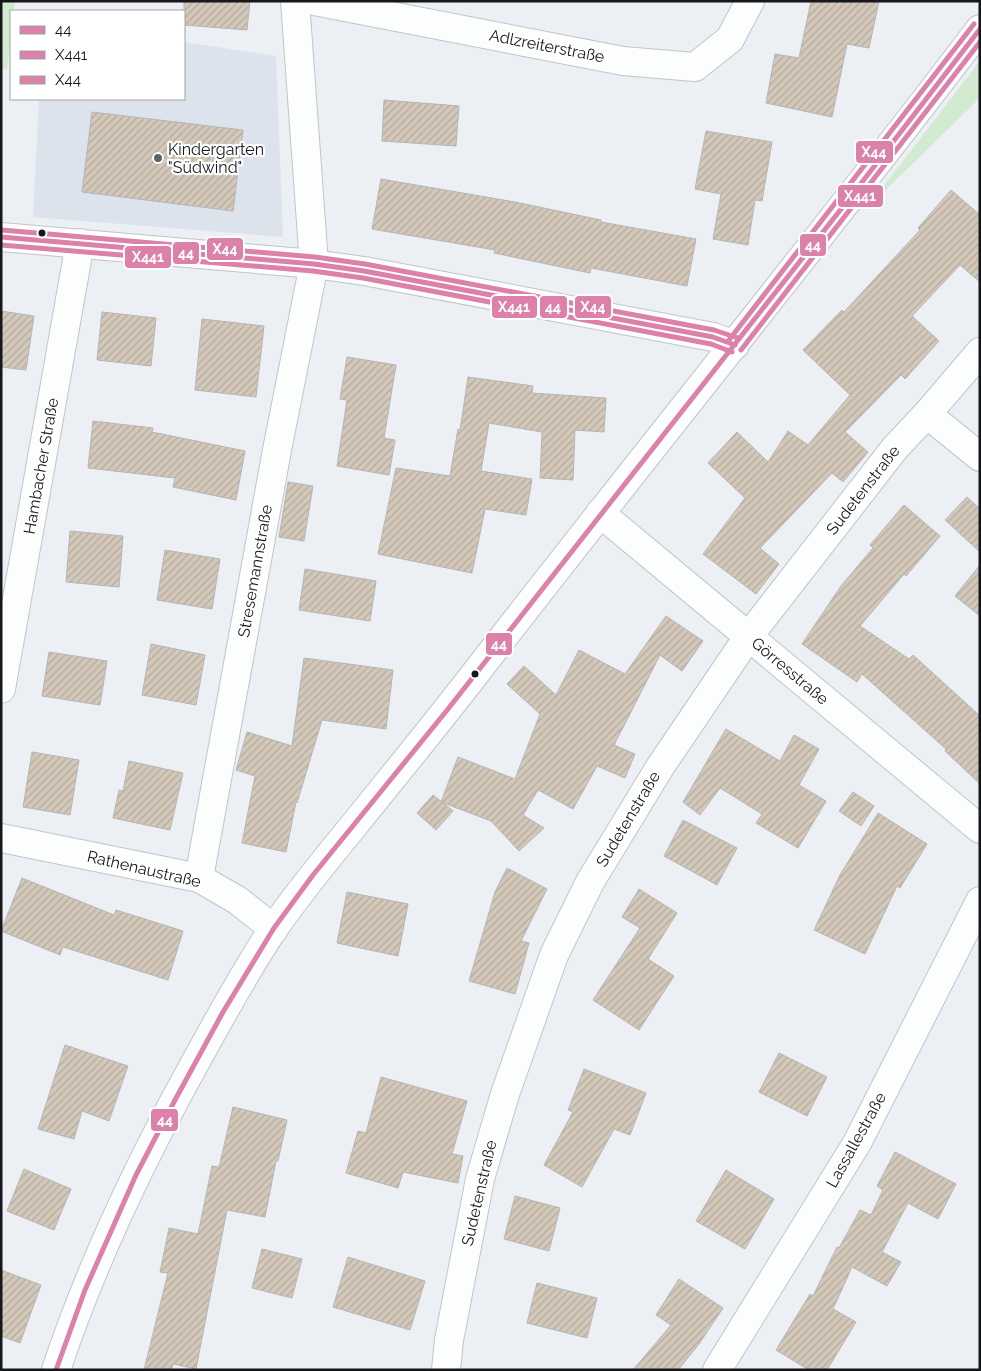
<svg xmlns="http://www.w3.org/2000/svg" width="981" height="1371" viewBox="0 0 981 1371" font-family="Raleway,sans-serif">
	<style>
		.built { fill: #dce3ed }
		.grass { fill: #d1ead0 }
		.building { fill: url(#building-hatch); stroke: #b5b5b6 }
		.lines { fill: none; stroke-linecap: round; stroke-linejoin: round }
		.street-casing { stroke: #c2c5c8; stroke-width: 30 }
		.secondary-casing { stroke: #c2c5c8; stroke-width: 30 }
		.street { stroke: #fcfdfd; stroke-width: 28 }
		.secondary { stroke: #fcfdfd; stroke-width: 28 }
		.bus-1-casing { stroke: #fff; stroke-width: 9 }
		.bus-2-casing { stroke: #fff; stroke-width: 9 }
		.bus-3-casing { stroke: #fff; stroke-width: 9 }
		.bus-1 { stroke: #dc81a9; stroke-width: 5 }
		.bus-2 { stroke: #dc81a9; stroke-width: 5 }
		.bus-3 { stroke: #dc81a9; stroke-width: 5 }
		.poi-dot { fill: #606366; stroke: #fff; stroke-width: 2 }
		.bus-dot { fill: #15171a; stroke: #fff; stroke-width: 2 }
		.labels { text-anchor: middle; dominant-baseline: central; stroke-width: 4.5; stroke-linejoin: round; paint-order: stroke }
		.street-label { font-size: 16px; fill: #15171a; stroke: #fff }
		.poi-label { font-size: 16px; fill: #15171a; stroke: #fff; text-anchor: start }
		.line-badge { stroke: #fff; stroke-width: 2 }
		.badge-label { font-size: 14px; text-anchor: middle; font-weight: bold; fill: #fff }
	</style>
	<defs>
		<pattern id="building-hatch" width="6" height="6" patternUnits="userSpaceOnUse" patternTransform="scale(1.25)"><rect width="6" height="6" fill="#d3c8b9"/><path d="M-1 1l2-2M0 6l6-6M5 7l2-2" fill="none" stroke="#b4ab9e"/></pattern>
	</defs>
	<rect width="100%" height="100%" fill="#eceff4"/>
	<polygon class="built" points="184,42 276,56 283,237 33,217 39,99 184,99"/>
	<g class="grass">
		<polygon points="1,1 15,1 14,11 11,11 11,34 7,69 1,68"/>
		<polygon points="980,61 980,98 866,209"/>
	</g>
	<g class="building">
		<polygon points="184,1 250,1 247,30 184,25"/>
		<polygon points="811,1 879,1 869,48 847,44 832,117 766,103 775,54 799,58"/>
		<polygon points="384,100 459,106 456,146 382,141"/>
		<polygon points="92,112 243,130 233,211 82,192"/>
		<polygon points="706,131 772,142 762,201 755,200 748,245 713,239 721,194 695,189"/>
		<polygon points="381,179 515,202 601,220 601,222 696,239 687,286 591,268 590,273 494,253 495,250 372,229"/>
		<polygon points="951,190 980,215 980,282 960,265 912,316 939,341 905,379 901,375 845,432 868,452 843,482 832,473 760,548 779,564 756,594 703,554 745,498 708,463 737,432 768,462 788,431 808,445 850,395 803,350 842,310 844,312 920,230 918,228"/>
		<polygon points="1,311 34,316 26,370 1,367"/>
		<polygon points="102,312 156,318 151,366 97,360"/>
		<polygon points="202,319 264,326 256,397 195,390"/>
		<polygon points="347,357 396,365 384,438 395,440 389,475 337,466 347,400 340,399"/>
		<polygon points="468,377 533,386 532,393 606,398 604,432 575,430 573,480 540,478 542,432 489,423 481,471 532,479 526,515 485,509 472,573 378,554 396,468 450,476 458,429 460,430"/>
		<polygon points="93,421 153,428 152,432 245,451 236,500 173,487 175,478 88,468"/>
		<polygon points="288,482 313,486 304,541 279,537"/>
		<polygon points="967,497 980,509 980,552 945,520"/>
		<polygon points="904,505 940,536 906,576 904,574 860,626 909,659 913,655 980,716 980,784 945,751 946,749 862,674 857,682 802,644 841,586 873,548 870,545"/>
		<polygon points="70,531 123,536 119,587 66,582"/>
		<polygon points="165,550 220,559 212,609 157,600"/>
		<polygon points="980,565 980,616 955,596"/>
		<polygon points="305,569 376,581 370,621 299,610"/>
		<polygon points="666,616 703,641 682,671 660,655 614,745 635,754 625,778 597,766 573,809 538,790 523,815 544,828 519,851 491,821 441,802 458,757 515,779 540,714 507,684 524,666 556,695 579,650 625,674"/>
		<polygon points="151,644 205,655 196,705 142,695"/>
		<polygon points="49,652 107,661 100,705 42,696"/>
		<polygon points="304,658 393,670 386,729 322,720 297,803 296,802 286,852 242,843 255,776 236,770 247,732 292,746"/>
		<polygon points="726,729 780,761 794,735 819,749 799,785 826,801 798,848 756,823 762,814 720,788 700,815 683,802"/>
		<polygon points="32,752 79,760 70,815 23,807"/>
		<polygon points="129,761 183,773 170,830 113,818 119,790 123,791"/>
		<polygon points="853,792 874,806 861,826 839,811"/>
		<polygon points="433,795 453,811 436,830 417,813"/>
		<polygon points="878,813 927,844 900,888 897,886 865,954 814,930 840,875"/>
		<polygon points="683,820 737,848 717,885 664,856"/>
		<polygon points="507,868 547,889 521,941 529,943 515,994 469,981 495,892"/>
		<polygon points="22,878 114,915 116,910 183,931 168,980 63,947 60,955 1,931"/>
		<polygon points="639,889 677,913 648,959 674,976 639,1030 593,1000 640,928 622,917"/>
		<polygon points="347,892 408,904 398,956 337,943"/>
		<polygon points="65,1045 128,1066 109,1121 82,1111 74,1139 38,1129"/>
		<polygon points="779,1053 827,1077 807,1116 759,1092"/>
		<polygon points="584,1069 646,1093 630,1135 614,1129 582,1187 544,1165 573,1112 568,1110"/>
		<polygon points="381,1077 467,1101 452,1154 463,1156 458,1183 403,1172 398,1188 346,1173 358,1131 366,1133"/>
		<polygon points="233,1107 287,1120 278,1161 276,1161 265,1217 227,1210 196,1369 173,1364 172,1370 144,1370 168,1273 160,1272 169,1228 198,1234 212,1166 219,1167"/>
		<polygon points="895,1152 956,1184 938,1219 908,1203 882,1252 901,1262 887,1286 852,1267 833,1309 856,1322 827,1370 809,1370 776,1350 810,1294 813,1296 837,1247 839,1248 860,1210 871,1215 883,1190 877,1186"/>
		<polygon points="24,1169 71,1189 54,1230 7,1211"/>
		<polygon points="726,1170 774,1199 745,1249 696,1221"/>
		<polygon points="515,1196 560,1208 549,1251 504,1239"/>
		<polygon points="262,1249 302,1259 292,1298 252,1288"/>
		<polygon points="348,1257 425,1281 410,1330 333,1307"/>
		<polygon points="1,1270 41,1285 20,1343 1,1336"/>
		<polygon points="679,1279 723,1308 699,1344 678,1370 633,1370 671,1325 656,1315"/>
		<polygon points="537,1283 597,1298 587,1338 527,1323"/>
	</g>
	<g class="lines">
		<g class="street-casing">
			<g id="street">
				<polyline points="314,1 623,61 695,67 730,39 750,1"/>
				<polyline points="1,237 314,264 364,271 713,337 735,345"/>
				<polyline points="927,414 980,457"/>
				<polyline points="600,513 980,829"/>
				<polyline points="1,689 80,243"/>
				<polyline points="1,838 199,878 237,900 274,929"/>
				<polyline points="199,878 277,450 314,264 295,1"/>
				<polyline points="446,1370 449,1340 480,1179 505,1094 554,955 590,882 660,767 748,637 895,448 927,414 980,352"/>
				<polyline points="717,1370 857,1143 980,901"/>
			</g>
		</g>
		<g class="secondary-casing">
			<path id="secondary" d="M56,1370C92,1262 140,1162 195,1063C220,1018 245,971 274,928C299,892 327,858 355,824C396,773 438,722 478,670C644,455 816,245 980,29"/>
		</g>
		<use href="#street" class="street"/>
		<use href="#secondary" class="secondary"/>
		<g class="bus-1-casing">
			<g id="bus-1">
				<polyline points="1,237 314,264 364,271 713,337 735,345"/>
				<polyline points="56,1370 85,1290 136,1175 175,1100 223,1012 274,928 313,875 448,709 856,190 980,29"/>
			</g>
		</g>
		<g class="bus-2-casing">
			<g id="bus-2">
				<polyline points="1,245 313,271 363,278 711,344 732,352"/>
				<polyline points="741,350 980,42"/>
			</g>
		</g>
		<g class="bus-3-casing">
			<g id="bus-3">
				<polyline points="2,230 315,257 365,264 714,330 738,338"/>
				<polyline points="729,340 974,24"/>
			</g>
		</g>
		<use href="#bus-1" class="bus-1"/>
		<use href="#bus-2" class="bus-2"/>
		<use href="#bus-3" class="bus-3"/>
	</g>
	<circle class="poi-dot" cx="158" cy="158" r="5"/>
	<g class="bus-dot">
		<circle cx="42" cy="233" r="4.5"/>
		<circle cx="475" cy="674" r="4.5"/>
	</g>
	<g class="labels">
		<g class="street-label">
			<text transform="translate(547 46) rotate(11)">Adlzreiterstraße</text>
			<text transform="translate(41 466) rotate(-80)">Hambacher Straße</text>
			<text transform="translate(863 490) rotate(-52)">Sudetenstraße</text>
			<text transform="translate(255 571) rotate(-80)">Stresemannstraße</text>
			<text transform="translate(790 671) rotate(40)">Görresstraße</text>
			<text transform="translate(628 819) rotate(-59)">Sudetenstraße</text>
			<text transform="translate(144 869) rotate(13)">Rathenaustraße</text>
			<text transform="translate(856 1140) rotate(-61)">Lassallestraße</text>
			<text transform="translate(479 1193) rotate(-77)">Sudetenstraße</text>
		</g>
		<g class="poi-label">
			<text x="168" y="149">Kindergarten<tspan x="168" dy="18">"Südwind"</tspan></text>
		</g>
	</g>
	<g class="line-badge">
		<rect x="855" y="140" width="39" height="24" rx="5" fill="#dc81a9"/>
		<rect x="837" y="184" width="47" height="24" rx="5" fill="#dc81a9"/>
		<rect x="799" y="233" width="28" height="24" rx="5" fill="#dc81a9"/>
		<rect x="206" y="237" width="38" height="24" rx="5" fill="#dc81a9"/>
		<rect x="172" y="241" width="28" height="24" rx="5" fill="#dc81a9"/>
		<rect x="124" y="245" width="48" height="24" rx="5" fill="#dc81a9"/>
		<rect x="491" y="295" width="47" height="24" rx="5" fill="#dc81a9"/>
		<rect x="539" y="295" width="29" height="24" rx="5" fill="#dc81a9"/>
		<rect x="574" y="295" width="38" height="24" rx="5" fill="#dc81a9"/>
		<rect x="485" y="632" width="28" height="24" rx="5" fill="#dc81a9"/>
		<rect x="150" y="1108" width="29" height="24" rx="5" fill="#dc81a9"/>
	</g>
	<g class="badge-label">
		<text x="874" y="157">X44</text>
		<text x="860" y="201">X441</text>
		<text x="813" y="250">44</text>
		<text x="225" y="254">X44</text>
		<text x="186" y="258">44</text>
		<text x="148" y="262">X441</text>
		<text x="514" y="312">X441</text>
		<text x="553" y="312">44</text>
		<text x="593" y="312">X44</text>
		<text x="499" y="649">44</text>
		<text x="165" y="1125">44</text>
	</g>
	<rect width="981" height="1371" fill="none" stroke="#15171a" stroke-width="5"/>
	<rect x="10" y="10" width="175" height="90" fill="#ffffff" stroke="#a1a2a3"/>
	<rect x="20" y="26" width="25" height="8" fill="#dc81a9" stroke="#a1a2a3"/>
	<text x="55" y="35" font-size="15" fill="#15171a">44</text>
	<rect x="20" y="51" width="25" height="8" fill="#dc81a9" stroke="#a1a2a3"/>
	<text x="55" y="60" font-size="15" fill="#15171a">X441</text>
	<rect x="20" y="76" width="25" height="8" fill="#dc81a9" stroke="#a1a2a3"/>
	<text x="55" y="85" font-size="15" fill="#15171a">X44</text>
</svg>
